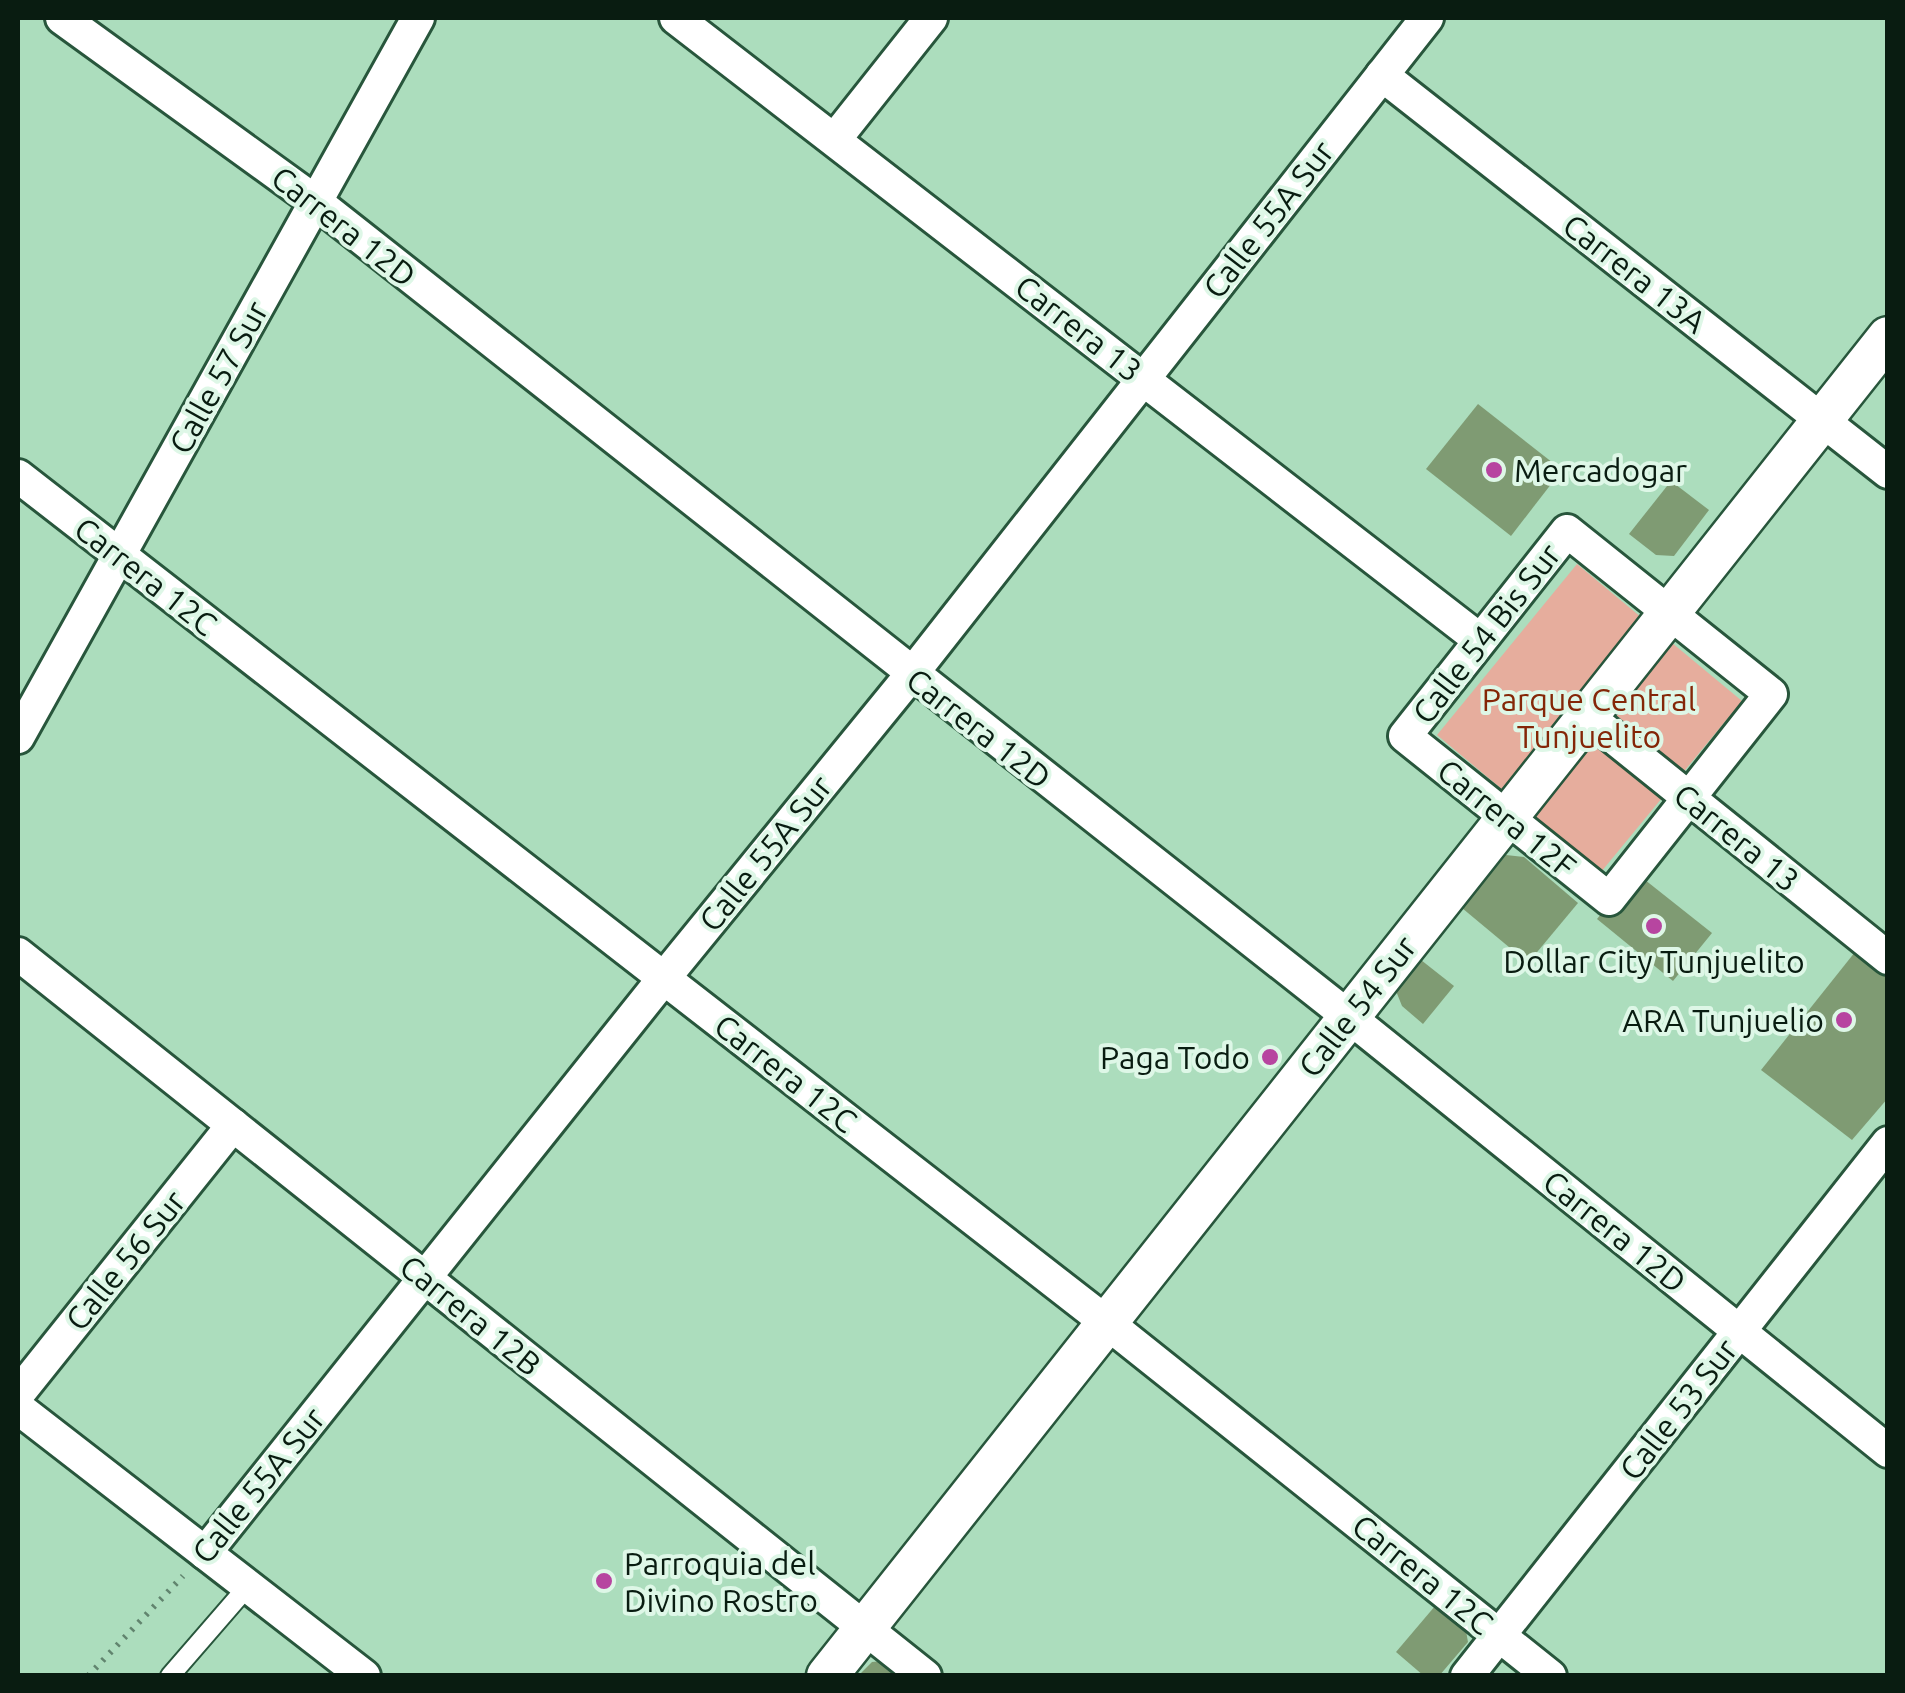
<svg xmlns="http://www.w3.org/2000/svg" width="1905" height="1693" viewBox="0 0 1905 1693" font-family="Ubuntu,sans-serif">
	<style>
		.green { fill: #e6ad9d }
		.building { fill: #7f9b73 }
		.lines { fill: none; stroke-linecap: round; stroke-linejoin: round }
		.service-casing { stroke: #28563c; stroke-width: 22 }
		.minor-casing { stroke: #28563c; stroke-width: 38 }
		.tertiary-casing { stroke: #28563c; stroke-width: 45 }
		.path { stroke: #61846e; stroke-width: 6; stroke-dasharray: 2.5 8; stroke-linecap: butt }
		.service { stroke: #fff; stroke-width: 18 }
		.minor { stroke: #fff; stroke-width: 32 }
		.tertiary { stroke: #fff; stroke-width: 40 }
		.poi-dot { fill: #b745a0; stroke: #def7e7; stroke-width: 4 }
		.labels { text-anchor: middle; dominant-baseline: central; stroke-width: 8; stroke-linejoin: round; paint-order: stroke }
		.street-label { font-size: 32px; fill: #091c11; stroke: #def7e7 }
		.poi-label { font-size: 32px; fill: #091c11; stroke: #def7e7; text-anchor: start }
		.park-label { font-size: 32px; fill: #842607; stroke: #def7e7 }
	</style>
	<rect width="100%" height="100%" fill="#acddbd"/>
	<polygon class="green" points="1577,564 1742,701 1601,872 1437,735"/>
	<g class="building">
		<polygon points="1478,404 1562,470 1511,536 1426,469"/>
		<polygon points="1671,481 1709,510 1674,556 1656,555 1629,534"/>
		<polygon points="1506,855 1524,857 1578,903 1528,963 1462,908"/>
		<polygon points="1635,872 1712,933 1673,981 1597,919"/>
		<polygon points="1859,947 1888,970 1888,1098 1852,1140 1761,1070"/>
		<polygon points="1421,960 1454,986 1423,1024 1402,1006 1396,991"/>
		<polygon points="1441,1599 1464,1620 1468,1642 1439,1676 1424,1676 1396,1652"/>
		<polygon points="882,1661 899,1676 858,1676 872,1662"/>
	</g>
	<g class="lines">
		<g class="service-casing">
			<polyline id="service" points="170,1676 248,1586"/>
		</g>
		<g class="minor-casing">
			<g id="minor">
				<polyline points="62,18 316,202 1349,1017 1888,1451"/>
				<polyline points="676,18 1480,640"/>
				<polyline points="1382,75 1888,472"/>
				<polyline points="835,139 931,18"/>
				<polyline points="18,476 1106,1322 1550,1676"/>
				<polygon points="1567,531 1771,694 1609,899 1405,736"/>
				<polyline points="1587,716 1888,958"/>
				<polyline points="18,737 418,18"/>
				<polyline points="18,954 925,1676"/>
				<polyline points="18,1394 233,1125"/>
				<polyline points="18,1408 364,1676"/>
				<polyline points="205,1553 664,978 911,675 1427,18"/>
				<polyline points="1467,1676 1888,1143"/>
			</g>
		</g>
		<g class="tertiary-casing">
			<polyline id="tertiary" points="827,1676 1888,337"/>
		</g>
		<polyline class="path" points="88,1676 183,1576"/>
		<use href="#service" class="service"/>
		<use href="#minor" class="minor"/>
		<use href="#tertiary" class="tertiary"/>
	</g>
	<g class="poi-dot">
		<circle cx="1494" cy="470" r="10"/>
		<circle cx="1654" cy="926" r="10"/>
		<circle cx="1844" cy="1020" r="10"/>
		<circle cx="1270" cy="1057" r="10"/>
		<circle cx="604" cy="1581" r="10"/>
	</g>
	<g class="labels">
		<g class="street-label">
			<text transform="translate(1268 219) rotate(-52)">Calle 55A Sur</text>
			<text transform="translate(344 226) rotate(38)">Carrera 12D</text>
			<text transform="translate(1635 273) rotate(38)">Carrera 13A</text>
			<text transform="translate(1079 328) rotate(38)">Carrera 13</text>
			<text transform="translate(218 377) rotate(-61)">Calle 57 Sur</text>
			<text transform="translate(146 576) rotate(38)">Carrera 12C</text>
			<text transform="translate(1486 633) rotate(-52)">Calle 54 Bis Sur</text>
			<text transform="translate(979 728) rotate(38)">Carrera 12D</text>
			<text transform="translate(1507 818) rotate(39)">Carrera 12F</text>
			<text transform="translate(1737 837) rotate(39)">Carrera 13</text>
			<text transform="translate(765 853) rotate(-51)">Calle 55A Sur</text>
			<text transform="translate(1357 1006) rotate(-52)">Calle 54 Sur</text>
			<text transform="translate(786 1073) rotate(38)">Carrera 12C</text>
			<text transform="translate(1615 1231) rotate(39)">Carrera 12D</text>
			<text transform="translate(125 1260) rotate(-51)">Calle 56 Sur</text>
			<text transform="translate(471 1315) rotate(39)">Carrera 12B</text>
			<text transform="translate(1678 1409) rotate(-52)">Calle 53 Sur</text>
			<text transform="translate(258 1485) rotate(-51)">Calle 55A Sur</text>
			<text transform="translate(1423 1574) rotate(39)">Carrera 12C</text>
		</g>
		<g class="poi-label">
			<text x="1514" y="470">Mercadogar</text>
			<text x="1654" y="961" text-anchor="middle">Dollar City Tunjuelito</text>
			<text x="1824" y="1020" text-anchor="end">ARA Tunjuelio</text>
			<text x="1250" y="1057" text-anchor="end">Paga Todo</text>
			<text x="624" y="1563">Parroquia del<tspan x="624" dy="37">Divino Rostro</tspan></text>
		</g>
		<g class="park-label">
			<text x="1589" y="699">Parque Central<tspan x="1589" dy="37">Tunjuelito</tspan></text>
		</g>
	</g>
	<rect width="1905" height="1693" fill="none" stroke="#091c11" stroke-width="40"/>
</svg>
